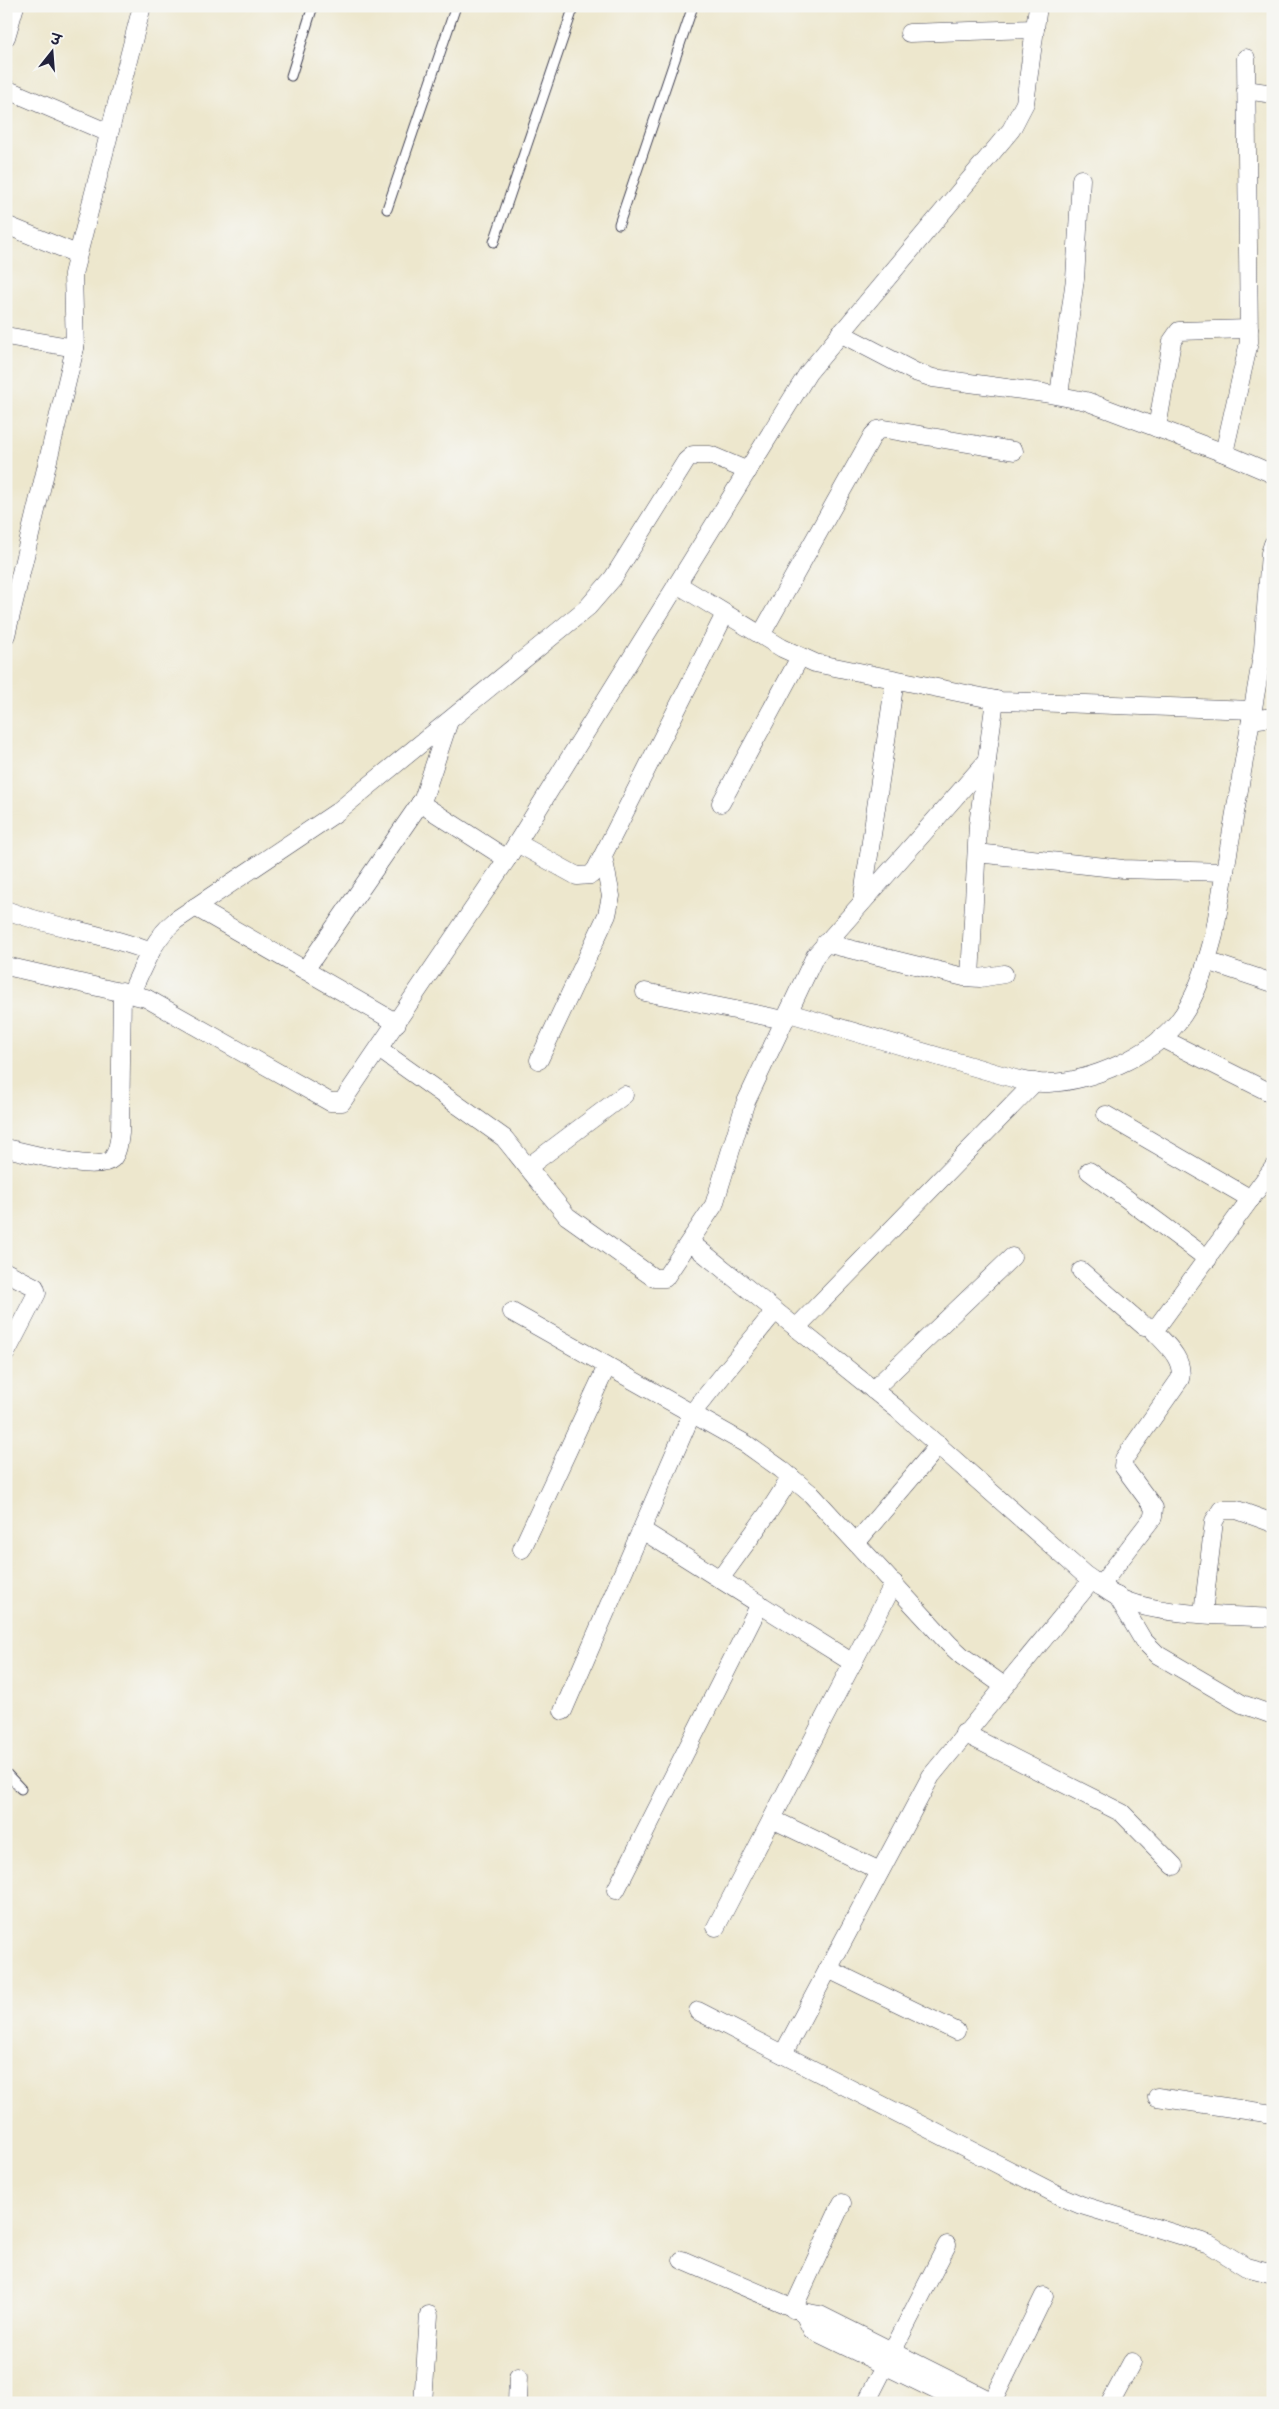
<svg xmlns="http://www.w3.org/2000/svg" width="1279" height="2409" viewBox="0 0 1279 2409" font-family="Itim,'Playpen Sans Deva',sans-serif">
	<style>
		.lines { fill: none; stroke-linecap: round; stroke-linejoin: round }
		.service-casing { stroke: #404051; stroke-width: 11 }
		.minor-casing { stroke: #404051; stroke-width: 19 }
		.service { stroke: #fff; stroke-width: 9 }
		.minor { stroke: #fff; stroke-width: 18 }
	</style>
	<rect width="100%" height="100%" fill="#f6f6f2"/>
	<filter id="ink" filterUnits="userSpaceOnUse"><feTurbulence type="fractalNoise" baseFrequency=".02" numOctaves="2"/><feDisplacementMap in="SourceGraphic" scale="10" xChannelSelector="R" yChannelSelector="G"/><feConvolveMatrix kernelMatrix="1 2 1 2 8 2 1 2 1" color-interpolation-filters="sRGB"/></filter>
	<filter id="wash" filterUnits="userSpaceOnUse"><feTurbulence type="fractalNoise" baseFrequency=".0096" numOctaves="4" result="noise"/><feDisplacementMap in="SourceGraphic" scale="20" xChannelSelector="R" yChannelSelector="G"/><feGaussianBlur stdDeviation="1.12" result="paint"/><feColorMatrix in="noise" values="0 0 0 0 0 0 0 0 0 0 0 0 0 0 0 0 0 1.4 0 .05"/><feComposite in="paint" operator="in"/></filter>
	<g filter="url(#wash)">
		<rect width="100%" height="100%" fill="#ede7cd"/>
	</g>
	<g filter="url(#ink)">
		<g class="lines">
			<g class="service-casing">
				<g id="service">
					<polyline points="291,76 313,6"/>
					<polyline points="387,209 456,6"/>
					<polyline points="619,224 693,6"/>
					<polyline points="494,242 574,6"/>
					<polyline points="6,1773 21,1789"/>
				</g>
			</g>
			<g class="minor-casing">
				<g id="minor">
					<polyline points="909,33 1035,29"/>
					<polyline points="6,37 15,6"/>
					<polyline points="6,89 109,133"/>
					<polyline points="1246,90 1273,94"/>
					<polyline points="6,225 77,254"/>
					<polyline points="840,333 915,372 933,378 1044,393 1086,401 1224,453 1273,474"/>
					<polyline points="6,336 75,348"/>
					<polyline points="1059,395 1075,279 1081,179"/>
					<polyline points="1157,428 1172,341 1179,331 1249,329"/>
					<polyline points="1224,453 1249,342 1246,58"/>
					<polyline points="677,584 782,648 815,663 1001,701 1253,710"/>
					<polyline points="6,635 75,348 73,274 142,6"/>
					<polyline points="761,635 873,435 878,430 885,429 1014,451"/>
					<polyline points="1251,720 1273,717"/>
					<polyline points="420,803 507,859"/>
					<polyline points="721,803 800,657"/>
					<polyline points="517,843 577,876 591,875 596,869 725,614"/>
					<polyline points="977,853 1123,869 1225,872"/>
					<polyline points="862,902 895,680"/>
					<polyline points="195,907 397,1023"/>
					<path d="M6,910C53,928 104,933 151,952"/>
					<polyline points="825,943 964,977 980,978 1004,974"/>
					<polyline points="1207,961 1273,983"/>
					<polyline points="6,966 146,998 330,1102 342,1102 507,859 808,373 1011,130 1025,103 1038,6"/>
					<polyline points="305,970 423,799 449,721"/>
					<polyline points="970,977 978,825 995,700"/>
					<polyline points="645,992 785,1020"/>
					<path d="M131,993C143,967 153,939 176,920L337,812L588,607L613,578L686,461L693,455H710L748,471"/>
					<path d="M789,1013L1019,1080C1028,1081 1039,1084 1049,1083C1092,1081 1150,1056 1177,1023C1197,998 1206,965 1214,935L1263,650L1270,553L1273,544"/>
					<polyline points="1161,1038 1273,1094"/>
					<polyline points="379,1049 504,1138 567,1216 654,1278 665,1278 714,1205 745,1104 815,956 987,761"/>
					<polyline points="539,1060 607,915 611,896 603,856"/>
					<polyline points="1106,1115 1251,1199"/>
					<path d="M6,1148C26,1152 98,1173 112,1159C118,1152 119,1142 120,1133L122,991"/>
					<polyline points="528,1167 624,1095"/>
					<polyline points="1089,1171 1208,1259"/>
					<path d="M691,1243L897,1409L1085,1575C1101,1586 1116,1599 1135,1604C1177,1616 1229,1615 1273,1618"/>
					<polyline points="1081,1271 1144,1326 1157,1327 1273,1168"/>
					<polyline points="6,1272 35,1287 37,1293 6,1353"/>
					<polyline points="512,1312 746,1444 781,1469 811,1494 949,1644 962,1656 1004,1686"/>
					<polyline points="796,1328 1035,1082"/>
					<polyline points="873,1390 1012,1257"/>
					<polyline points="642,1530 853,1663"/>
					<polyline points="856,1543 939,1445"/>
					<polyline points="522,1549 607,1366"/>
					<polyline points="720,1579 768,1513 791,1477"/>
					<path d="M1100,1586L1153,1517L1154,1508L1123,1466L1124,1459L1180,1379C1185,1358 1163,1342 1151,1328"/>
					<polyline points="1117,1596 1143,1640 1158,1655 1242,1704 1273,1715"/>
					<polyline points="1203,1613 1214,1521 1221,1510 1237,1510 1273,1523"/>
					<polyline points="563,1711 692,1413 775,1311"/>
					<polyline points="964,1733 1122,1813 1174,1866"/>
					<polyline points="772,1819 880,1871"/>
					<polyline points="616,1890 760,1604"/>
					<polyline points="716,1927 894,1583"/>
					<polyline points="828,1969 956,2031"/>
					<polyline points="698,2011 1060,2196 1081,2205 1209,2244 1246,2267 1273,2274"/>
					<polyline points="783,2054 931,1776 1092,1580"/>
					<polyline points="1157,2097 1273,2114"/>
					<polyline points="682,2260 803,2312 820,2315 995,2403"/>
					<polyline points="793,2309 842,2203"/>
					<polyline points="803,2312 812,2330 962,2403"/>
					<polyline points="423,2403 429,2315"/>
					<polyline points="517,2403 518,2377"/>
					<polyline points="866,2403 947,2245"/>
					<polyline points="992,2403 1044,2296"/>
					<polyline points="1110,2403 1132,2362"/>
				</g>
			</g>
			<use href="#service" class="service"/>
			<use href="#minor" class="minor"/>
		</g>
	</g>
	<rect width="1279" height="2409" fill="none" stroke="#f6f6f2" stroke-width="25"/>
	<g transform="translate(52 52) rotate(17)" stroke="#f6f6f2" stroke-width="4" paint-order="stroke">
	<path d="M0-4L9 19L0 12L-9 19Z" fill="#22223b"/>
	<text y="-8" font-size="14" font-weight="bold" text-anchor="middle" fill="#22223b">उ</text>
	</g>
</svg>
